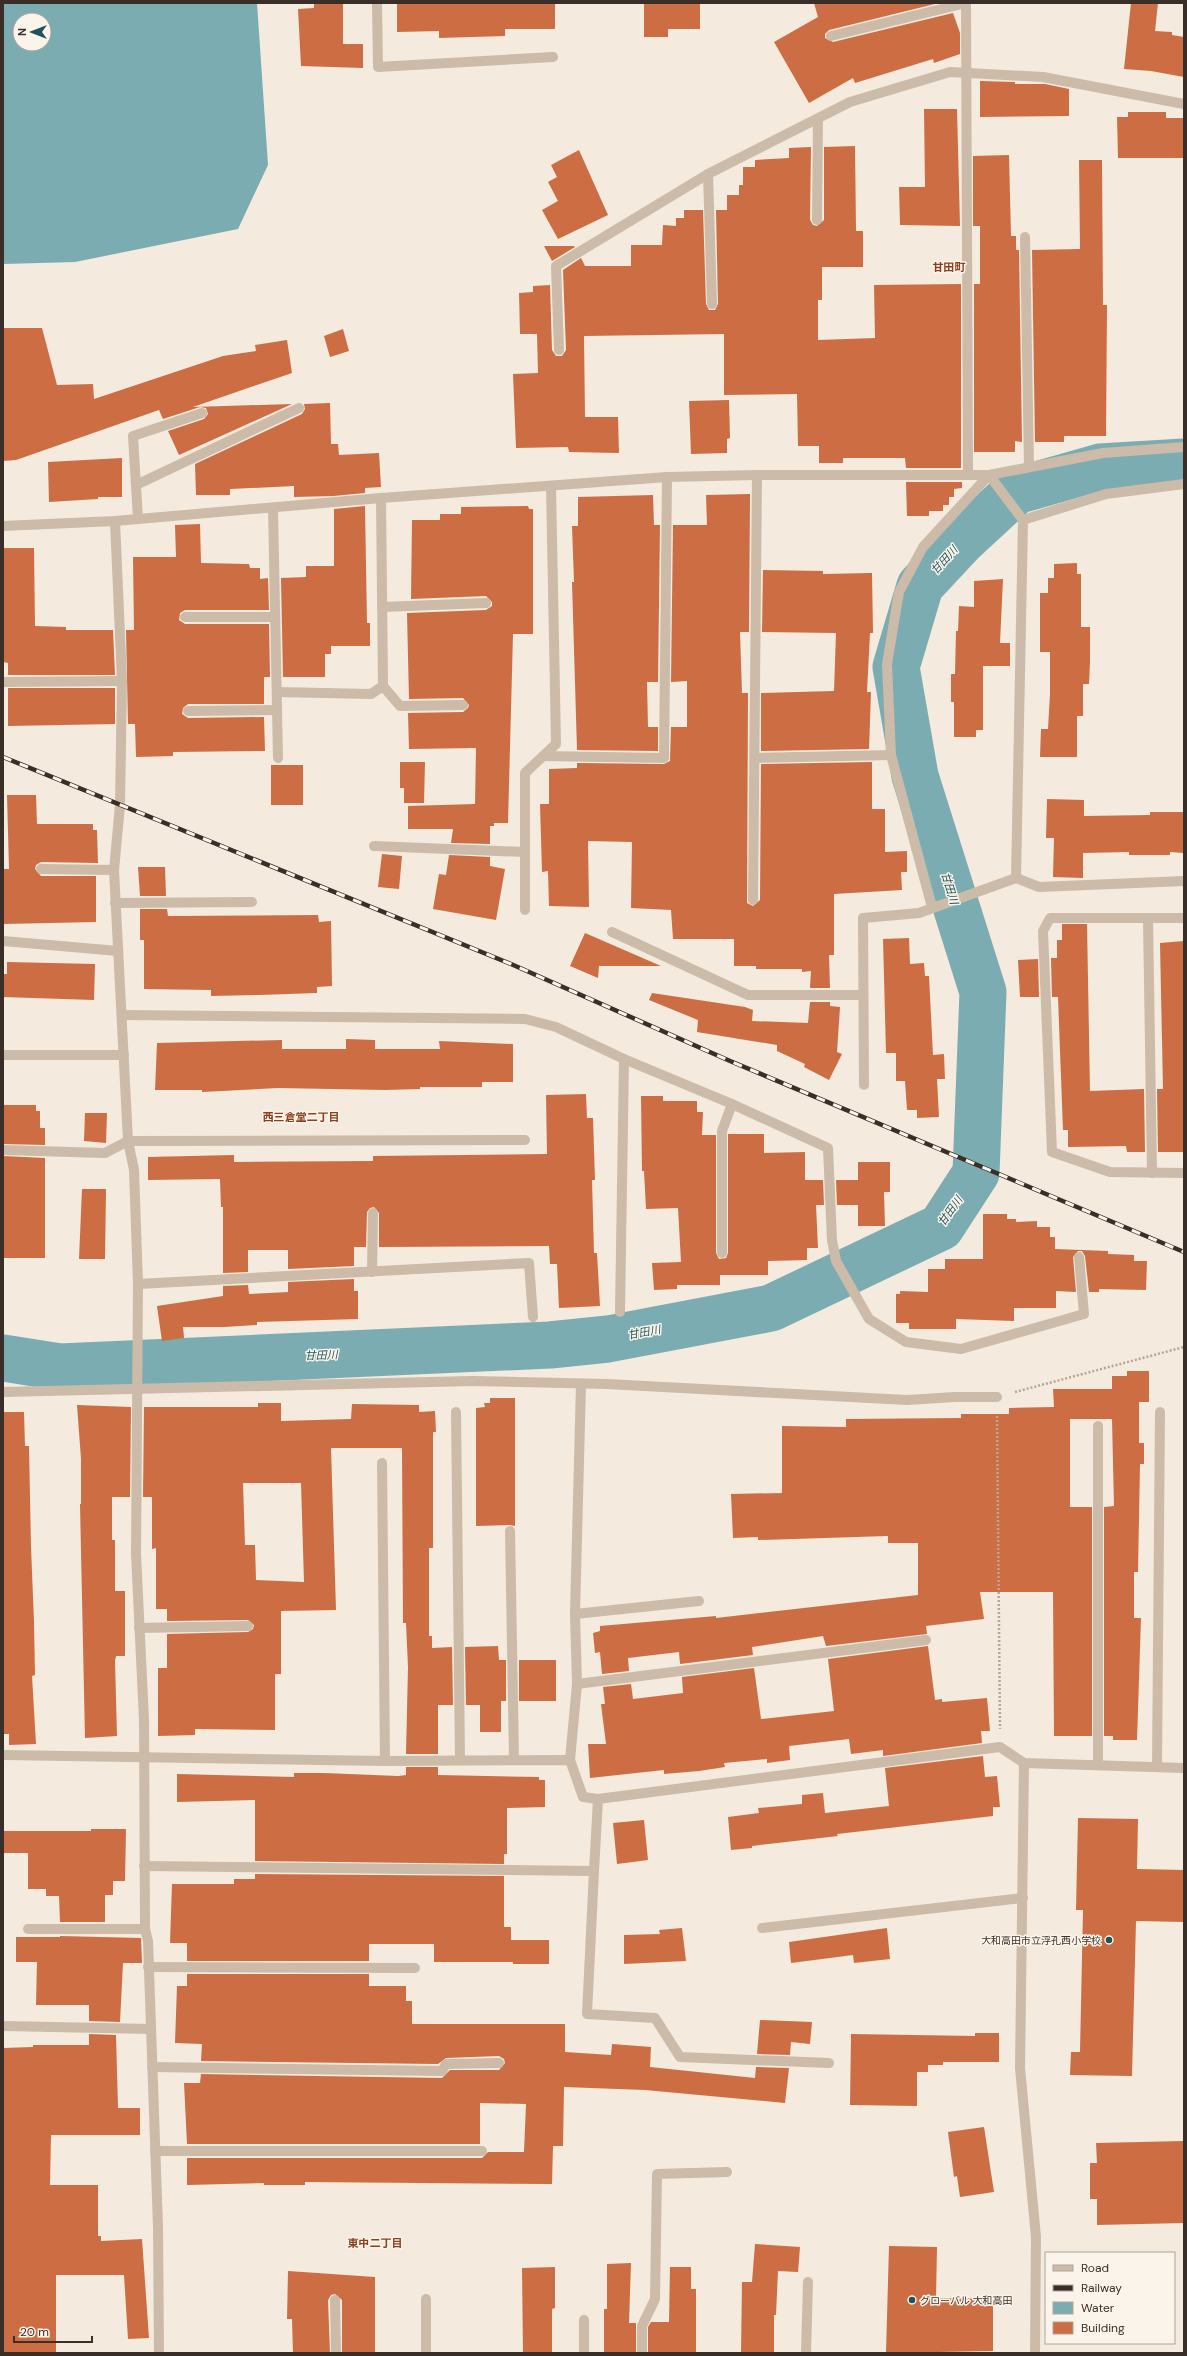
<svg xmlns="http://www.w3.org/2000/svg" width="1187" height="2356" viewBox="0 0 1187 2356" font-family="'DM Sans','Noto Sans JP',sans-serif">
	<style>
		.water { fill: #7aacb2; fill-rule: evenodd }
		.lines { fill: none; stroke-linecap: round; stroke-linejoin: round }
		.river { stroke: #7aacb2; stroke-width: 47 }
		.building { fill: #cc6d43; fill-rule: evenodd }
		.path { stroke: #b8a592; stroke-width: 2.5; stroke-dasharray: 2 2; stroke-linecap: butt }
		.service { stroke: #ccbba8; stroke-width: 10 }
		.minor { stroke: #ccbba8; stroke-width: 10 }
		.rail-casing { stroke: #392f28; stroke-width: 4.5 }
		.rail { stroke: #fbf4ea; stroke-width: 3; stroke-dasharray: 9; stroke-linecap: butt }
		.poi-dot { fill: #1c545d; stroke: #fbf4ea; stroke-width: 1.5 }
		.labels { text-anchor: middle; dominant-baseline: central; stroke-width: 3; stroke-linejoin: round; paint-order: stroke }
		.poi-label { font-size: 10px; fill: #392f28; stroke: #fbf4ea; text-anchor: end }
		.neighbourhood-label { font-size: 11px; font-weight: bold; fill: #8c3f1d; stroke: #fbf4ea }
		.water-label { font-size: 11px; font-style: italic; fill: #1c545d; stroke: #fbf4ea }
	</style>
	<rect width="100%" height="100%" fill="#f4eadd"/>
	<path class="water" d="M3,3H257L268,165L238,229L75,262L3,264ZM20,20H44V44H20Z"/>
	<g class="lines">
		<polyline class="river" points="3,1358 60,1367 550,1345 608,1339 771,1308 941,1227 976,1173 983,992 915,776 896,667 920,586 962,541 1016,491 1100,467 1184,462"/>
	</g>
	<g class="building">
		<polygon points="314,3 343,3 343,44 363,44 363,68 301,66 298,9 314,8"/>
		<polygon points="397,3 552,3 555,4 555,29 505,29 505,36 439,38 439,31 397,32"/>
		<polygon points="644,3 700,3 700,29 668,29 668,37 644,37"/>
		<polygon points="814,3 939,3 829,30 825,34 825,38 833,42 953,13 960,33 960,54 934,63 933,59 855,83 853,78 809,103 774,42 818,17"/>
		<polygon points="1131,3 1158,3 1155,31 1172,32 1172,35 1184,37 1184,77 1151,71 1124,69"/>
		<polygon points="980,81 1015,82 1015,84 1045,84 1069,89 1069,116 980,117"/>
		<polygon points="924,109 957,109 960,226 900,225 899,187 925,187"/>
		<polygon points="1128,112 1166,112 1166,118 1184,118 1184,158 1118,158 1117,117 1128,117"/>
		<polygon points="855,146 856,231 863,231 863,267 822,267 822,300 818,300 818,340 875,338 874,285 961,284 961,468 906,468 905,458 843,458 843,463 819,463 819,446 798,446 797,394 724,395 724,334 584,336 585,417 618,417 619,453 569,452 568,447 516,448 513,374 538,373 537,334 520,334 519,293 533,292 533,286 550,285 552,350 556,356 562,356 566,350 563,270 581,258 585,266 631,266 631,245 662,245 663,225 676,226 676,218 684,218 684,210 703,210 706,304 709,310 715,310 718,304 716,210 727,210 727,195 739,195 739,185 743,185 743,167 755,167 755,160 789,158 789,148 811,147 810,220 813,225 817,226 824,220 824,147"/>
		<polygon points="579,150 608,215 558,239 542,210 558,201 548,182 557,177 551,165"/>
		<polygon points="1009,155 1011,236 1016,236 1016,250 1019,250 1022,442 1015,441 1015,452 974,452 974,284 980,284 980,226 973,226 973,156"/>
		<polygon points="1079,160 1102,160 1103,305 1107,305 1106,436 1064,436 1064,442 1035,442 1032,250 1080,249"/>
		<polygon points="544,246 574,246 575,247 552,261"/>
		<polygon points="3,328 42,328 57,385 93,384 94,399 223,356 256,351 255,345 287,340 292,373 193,407 292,404 179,455 168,431 204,419 208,414 206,408 200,407 163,419 159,410 16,460 3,461"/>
		<polygon points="343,329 349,351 330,357 324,336"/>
		<polygon points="729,400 730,438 727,439 727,453 691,454 689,401"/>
		<polygon points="330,403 331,444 338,444 339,455 379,453 381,487 365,488 365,493 333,496 294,497 294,486 230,489 230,495 196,495 195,464 302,414 305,409 304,404"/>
		<polygon points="122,458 122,497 98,497 98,499 49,502 48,462"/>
		<polygon points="906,482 962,482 962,488 954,489 954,497 949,497 949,505 943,505 943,511 929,511 929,516 907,516"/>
		<polygon points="750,494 749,632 740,632 742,693 748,693 747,903 753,906 760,900 761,764 872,762 872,809 885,809 885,852 907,851 907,872 901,872 902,890 834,894 834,955 829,955 830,988 810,988 811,971 802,972 802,969 756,969 756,966 734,966 734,939 673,939 671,910 631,908 632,842 588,841 589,907 549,906 548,871 542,872 540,804 549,804 549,769 577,768 577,763 664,764 670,761 671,727 687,727 687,681 671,682 673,525 707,525 706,495"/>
		<polygon points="653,495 654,525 660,525 658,682 647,682 648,727 658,727 658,751 577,750 572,582 574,582 572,526 578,526 578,497"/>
		<polygon points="365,506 367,623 370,623 370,646 331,646 331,654 325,654 325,677 283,677 281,578 306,577 306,566 334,566 334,509"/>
		<polygon points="528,506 529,509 533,509 533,634 513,634 508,823 494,823 494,826 490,826 490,844 451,843 453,829 408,829 408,806 475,804 476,748 409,749 408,713 463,712 468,708 469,705 463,698 409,699 407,613 486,610 492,606 492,602 486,596 411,599 412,520 440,520 440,514 461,514 461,507"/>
		<polygon points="200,524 201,563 249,564 250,568 260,568 260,579 268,578 269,610 185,610 180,613 179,620 185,624 269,624 270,677 264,677 264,704 188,704 183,708 182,714 188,718 264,717 265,751 173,752 173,756 136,757 135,724 128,724 126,630 134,630 133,557 176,557 175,525"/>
		<polygon points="3,548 34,548 35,626 66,627 66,630 113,630 115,675 8,675 8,663 3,662"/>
		<polygon points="1077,563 1077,574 1081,574 1081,627 1090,627 1090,662 1089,684 1083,684 1083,716 1077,716 1077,757 1040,757 1041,729 1048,729 1050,694 1050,652 1040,652 1040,593 1048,593 1048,578 1054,578 1054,564"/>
		<polygon points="763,570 823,571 823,574 872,573 873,633 870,633 867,692 871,692 869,749 761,751 761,693 834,691 836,633 762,632"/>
		<polygon points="1003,579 1000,643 1010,643 1010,666 983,666 983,730 976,730 976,737 954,737 954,702 951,702 951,674 955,674 956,631 958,631 959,606 974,607 974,581"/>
		<polygon points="8,688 115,688 115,724 8,726"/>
		<polygon points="400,762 425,762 424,803 404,803 404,788 400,788"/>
		<rect x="271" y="765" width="32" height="40"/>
		<polygon points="7,795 36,795 37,824 93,824 93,830 97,830 98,863 41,862 36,865 35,869 41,876 98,876 96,876 96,922 3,924 3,869 9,869"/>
		<polygon points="1047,799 1084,800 1084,816 1150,815 1150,812 1184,812 1184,853 1170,852 1170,855 1129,855 1129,852 1083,853 1083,878 1053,877 1054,838 1046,838"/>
		<polygon points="382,854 402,856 399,889 378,887"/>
		<polygon points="449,855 490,857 490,866 505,869 496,920 433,909 439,874 446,875"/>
		<polygon points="138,867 165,867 166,896 140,896"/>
		<polygon points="140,909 167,909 168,916 318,915 319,922 331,921 332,986 317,987 317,993 259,995 211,996 211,990 144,989 144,940 140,940"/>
		<polygon points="1062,924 1087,924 1090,1091 1144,1089 1145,1152 1127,1152 1126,1146 1068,1147 1068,1130 1063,1130 1058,997 1052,997 1051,958 1057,958 1057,940 1062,940"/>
		<polygon points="585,933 661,966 599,966 598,978 570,966"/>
		<polygon points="909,938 910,964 924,963 925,976 929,976 933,1055 944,1054 945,1079 937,1079 939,1117 917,1118 917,1110 907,1110 905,1081 896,1081 896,1053 886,1053 883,939"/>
		<polygon points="1184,941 1184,1152 1158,1152 1157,1089 1163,1089 1160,943"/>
		<polygon points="1038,959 1039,997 1020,997 1018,960"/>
		<polygon points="7,962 95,964 94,1000 3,997 3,974 7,974"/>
		<polygon points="652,993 745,1007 753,1010 752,1021 808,1023 810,1002 830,1002 830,1006 840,1007 837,1052 842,1054 829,1080 804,1067 805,1064 777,1051 777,1045 697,1032 698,1020 649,1000"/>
		<polygon points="346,1039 375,1040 375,1049 440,1049 439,1041 513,1044 513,1082 482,1082 482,1087 420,1087 420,1089 385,1090 278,1088 202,1092 202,1090 155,1090 157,1043 282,1040 282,1049 346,1049"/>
		<polygon points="586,1094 587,1118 593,1118 595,1180 592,1180 594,1253 597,1253 600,1306 559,1308 557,1264 550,1264 549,1246 379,1247 379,1213 374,1207 370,1208 367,1212 366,1247 354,1247 354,1266 288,1269 288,1250 248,1250 248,1272 223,1273 223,1207 221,1207 220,1179 148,1180 148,1157 234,1155 234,1162 373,1161 373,1156 547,1154 546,1095"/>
		<polygon points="641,1096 663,1096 663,1101 697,1101 697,1112 703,1112 702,1135 716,1135 716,1253 719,1259 726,1258 728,1253 728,1134 764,1134 764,1153 805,1152 805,1180 823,1180 824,1205 816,1205 818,1248 807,1248 807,1260 768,1261 768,1275 720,1275 720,1285 677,1285 677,1289 654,1290 652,1263 681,1262 678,1208 646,1209 644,1171 642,1171"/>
		<polygon points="3,1105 36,1105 36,1111 40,1111 40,1128 45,1128 45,1145 3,1144"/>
		<polygon points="85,1113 107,1113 106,1143 84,1141"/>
		<polygon points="3,1156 45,1158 45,1258 3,1258"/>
		<polygon points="858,1162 890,1162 890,1192 884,1192 885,1226 858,1226 858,1205 837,1205 836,1180 858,1180"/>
		<polygon points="82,1189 106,1189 105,1259 79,1259"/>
		<polygon points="983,1214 1007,1214 1007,1219 1016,1219 1016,1222 1037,1221 1037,1227 1050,1227 1050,1237 1055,1237 1055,1249 1108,1251 1108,1254 1134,1255 1134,1261 1147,1261 1146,1290 1099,1289 1099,1292 1089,1292 1085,1256 1082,1251 1078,1251 1073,1257 1076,1292 1056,1291 1056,1308 1014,1308 1014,1321 956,1319 956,1329 909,1329 909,1323 896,1323 896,1294 900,1294 900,1291 928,1292 928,1269 945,1269 945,1259 983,1259"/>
		<polygon points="354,1279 354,1291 358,1291 358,1319 257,1322 257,1325 225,1327 183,1327 184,1338 162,1341 157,1306 223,1296 223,1286 248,1285 249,1294 288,1292 288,1282"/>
		<polygon points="1127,1371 1149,1371 1149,1402 1139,1402 1139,1443 1144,1443 1144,1464 1140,1464 1138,1572 1134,1572 1134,1618 1141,1618 1137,1740 1113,1740 1113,1736 1104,1736 1104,1507 1114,1506 1112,1419 1070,1419 1070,1507 1092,1507 1092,1736 1054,1736 1053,1592 980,1592 984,1619 926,1626 927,1634 826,1646 823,1636 752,1647 753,1655 680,1664 679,1652 628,1658 629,1671 602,1674 600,1652 595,1653 593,1633 600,1631 600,1626 716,1616 716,1618 918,1595 918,1543 888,1543 888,1536 758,1540 758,1537 733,1538 731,1494 782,1493 782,1426 846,1427 846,1419 961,1418 961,1414 1009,1414 1009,1408 1054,1407 1053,1389 1112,1389 1112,1376 1127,1376"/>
		<polygon points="490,1398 515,1398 515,1526 510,1525 476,1526 476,1408 485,1407 484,1403 490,1403"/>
		<path d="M258,1403H281V1421L351,1419L352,1404L419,1405V1412L435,1411L436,1432H433V1548H429V1636H432V1648L452,1647L453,1705H438V1754H406L408,1667L406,1623H403L402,1448H331L336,1610L281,1611V1674H275V1730L195,1729V1735L158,1736V1668H167V1634L248,1632L253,1629L254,1625L248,1620L167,1621V1609H156V1548L152,1549V1497H143L144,1407H258ZM243,1483H301L304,1582L256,1580L255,1545H245Z"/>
		<polygon points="77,1405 131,1407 130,1497 112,1497 112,1540 115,1540 115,1591 125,1591 125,1656 116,1656 115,1661 117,1736 85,1738 80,1504 81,1504 81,1459"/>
		<polygon points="3,1412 24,1412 25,1446 29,1446 31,1547 34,1622 35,1675 32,1676 36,1744 9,1745 9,1734 3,1734"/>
		<polygon points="498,1646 499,1660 506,1660 506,1701 501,1701 501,1732 480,1732 480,1705 466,1705 465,1647"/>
		<polygon points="928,1646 935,1700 942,1699 942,1702 987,1698 990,1731 981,1731 982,1743 883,1756 883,1750 851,1754 849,1739 789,1746 790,1760 767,1763 767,1759 724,1763 725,1767 699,1771 664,1774 664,1770 590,1778 588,1744 606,1744 601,1704 605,1704 603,1687 631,1684 633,1699 683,1693 682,1677 754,1668 761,1719 834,1711 828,1659"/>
		<rect x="519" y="1660" width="37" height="41"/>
		<polygon points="983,1756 985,1777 997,1776 1000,1807 993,1807 993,1816 837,1834 838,1836 752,1846 752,1848 731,1850 728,1817 759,1813 758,1808 802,1804 802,1795 823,1793 825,1813 889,1806 885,1768"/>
		<polygon points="406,1767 438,1767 438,1775 539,1777 539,1780 545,1780 545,1807 507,1808 507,1854 504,1854 504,1864 255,1861 255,1800 177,1802 177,1774 294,1777 294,1773 324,1773 398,1776 406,1775"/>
		<polygon points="1078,1818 1138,1819 1137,1869 1184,1870 1184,1922 1136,1921 1132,2076 1070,2075 1071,2052 1080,2052 1083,1910 1076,1910"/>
		<polygon points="644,1820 648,1860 617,1864 613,1823"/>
		<polygon points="91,1829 126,1829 125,1881 113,1881 113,1895 105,1895 105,1922 60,1922 59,1896 46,1896 46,1889 28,1889 28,1853 3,1853 3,1831 91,1831"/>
		<polygon points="255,1874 504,1876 504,1927 511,1927 511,1940 549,1940 549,1964 513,1964 513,1962 434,1962 434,1944 369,1944 369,1961 187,1961 187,1943 170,1943 172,1884 234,1884 234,1879 255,1879"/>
		<polygon points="682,1928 686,1961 624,1964 624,1935 660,1934 659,1930"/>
		<polygon points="887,1928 890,1959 854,1963 853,1955 791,1963 789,1942"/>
		<polygon points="60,1936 141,1938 142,1963 123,1963 120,2022 89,2021 89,2005 36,2005 37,1962 16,1962 16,1937 60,1937"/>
		<polygon points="187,1974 369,1974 369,1986 406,1986 406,2001 412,2001 412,2024 565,2024 565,2052 611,2055 612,2044 651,2047 650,2067 755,2078 756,2067 789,2068 785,2103 645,2090 564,2087 563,2146 553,2146 552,2184 305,2182 305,2185 264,2185 264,2183 187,2185 187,2158 482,2158 488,2152 524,2152 526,2104 480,2103 480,2144 187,2144 184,2083 200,2083 201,2074 442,2078 450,2070 499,2070 505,2063 504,2059 499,2056 446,2058 438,2064 201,2061 202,2044 175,2043 177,1986 187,1986"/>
		<polygon points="760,2020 812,2022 810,2044 791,2042 790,2055 757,2054"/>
		<polygon points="975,2033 999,2033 999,2062 943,2062 943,2065 928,2065 928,2072 917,2072 917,2106 850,2105 851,2034 975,2036"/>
		<polygon points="89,2034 116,2035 118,2108 140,2108 140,2135 51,2135 50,2185 98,2185 98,2236 101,2236 101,2241 142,2239 149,2338 128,2339 124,2275 56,2275 56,2353 3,2353 3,2048 33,2047 33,2045 89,2045"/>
		<polygon points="984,2127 994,2192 960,2197 957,2176 954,2177 948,2132"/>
		<polygon points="1184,2141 1184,2223 1097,2225 1097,2199 1090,2199 1090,2163 1097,2163 1096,2143"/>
		<polygon points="755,2244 800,2247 798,2272 778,2271 776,2315 774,2315 774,2353 741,2353 742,2282 752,2282"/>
		<polygon points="889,2246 937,2247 936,2298 993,2299 993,2351 886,2353"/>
		<polygon points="631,2263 629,2323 636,2323 636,2353 604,2353 604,2309 607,2309 607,2264"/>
		<polygon points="555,2267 555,2308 552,2309 552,2353 523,2353 522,2268"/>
		<polygon points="670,2267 691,2267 691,2289 696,2289 696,2353 648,2353 648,2327 651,2322 669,2322"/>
		<polygon points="288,2271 375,2277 375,2353 342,2353 342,2300 335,2294 331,2295 328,2300 330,2353 293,2353 292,2319 287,2319"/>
	</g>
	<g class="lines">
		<g class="path">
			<polyline points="1015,1392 1184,1347"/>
			<polyline points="997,1416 1000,1729"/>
		</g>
		<g class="service">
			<polyline points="753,900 757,475"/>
			<polyline points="1148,918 1152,1173"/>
			<polyline points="1184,918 1050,918 1043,931 1052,1152 1110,1172 1184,1173"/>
			<polyline points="456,1412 460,1759"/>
			<polyline points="382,1463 385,1761"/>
			<polyline points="594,1871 587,2014 655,2018 680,2057 829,2063"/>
			<polyline points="28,1929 145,1929"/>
			<polyline points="155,2151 482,2151"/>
			<polyline points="335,2300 336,2353"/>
			<polyline points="426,2353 426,2299"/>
			<polyline points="584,2353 584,2320"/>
			<polyline points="642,2353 642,2326 655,2299 657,2174 727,2172"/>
		</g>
		<g class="minor">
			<polyline points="377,3 378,67 553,57"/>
			<polyline points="966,3 968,475"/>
			<polyline points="831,36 966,3"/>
			<polyline points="708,174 712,304"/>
			<polyline points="817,220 818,119"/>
			<polyline points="1025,237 1029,467"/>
			<polyline points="559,350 556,266 708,174 850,102 950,72 1043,77 1184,104"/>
			<polyline points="136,485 299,408"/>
			<polyline points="273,508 278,758"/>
			<polyline points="138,519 133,436 202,413"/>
			<polyline points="1023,520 1106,494 1184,484"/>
			<polyline points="115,521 122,681 120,805 114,870 128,1141 134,1170 138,1284 136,1554 144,1720 145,1929 148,1941 158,2227 159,2353"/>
			<polyline points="3,526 115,521 381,498 667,477 757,475 989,475 1103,453 1184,447"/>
			<polyline points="382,607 486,603"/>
			<polyline points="185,617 275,617"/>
			<polyline points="3,682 122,681"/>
			<polyline points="383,686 400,706 463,705"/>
			<polyline points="277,692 371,694 383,686 381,498"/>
			<polyline points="188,711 277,710"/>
			<polyline points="543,756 664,758 667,477"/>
			<polyline points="755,758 891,755"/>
			<polyline points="374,846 525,852"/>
			<polyline points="41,869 114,870"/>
			<polyline points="1016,878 1039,887 1184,881"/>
			<polyline points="115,903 252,902"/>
			<polyline points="525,910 525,773 556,744 551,486"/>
			<polyline points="612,932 748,995 862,995"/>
			<polyline points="3,941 118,951"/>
			<polyline points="122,1015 525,1019 556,1027 624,1059 732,1104 828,1148 832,1240 836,1261 869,1319 906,1342 961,1349 1084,1314 1079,1257"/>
			<polyline points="3,1055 124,1055"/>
			<polyline points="864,1085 863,918 919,913 1016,878 1023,520 989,475 923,547 899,592 887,664 891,755 932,907"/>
			<polyline points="3,1150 105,1153 128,1141 525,1140"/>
			<polyline points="722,1253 722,1131 732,1104"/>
			<polyline points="372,1272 373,1213"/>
			<polyline points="138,1284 529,1263 533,1317"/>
			<polyline points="620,1312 624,1059"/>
			<polyline points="3,1392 473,1381 607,1384 907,1400 955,1397 997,1397"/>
			<polyline points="1098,1426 1098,1764"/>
			<polyline points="510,1531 514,1759"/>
			<polyline points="575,1614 699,1601"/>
			<polyline points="139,1628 248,1626"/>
			<polyline points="577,1684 926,1640"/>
			<polyline points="3,1755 385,1761 570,1760 583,1797 598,1799"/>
			<polyline points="570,1760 577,1684 575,1614 581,1384"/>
			<polyline points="1024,1763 1020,2068 1036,2237 1035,2353"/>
			<polyline points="1157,1767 1160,1412"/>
			<polyline points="144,1866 594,1871 598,1799 1000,1747 1024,1763 1184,1768"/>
			<polyline points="762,1928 1023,1898"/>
			<polyline points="148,1967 415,1968"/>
			<polyline points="3,2026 151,2029"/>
			<polyline points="152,2067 442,2071 446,2064 499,2063"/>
			<polyline points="806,2353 808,2282"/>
		</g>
		<g class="rail-casing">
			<polyline id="rail" points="3,757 511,964 730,1061 1184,1252"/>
		</g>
		<use href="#rail" class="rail"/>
	</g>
	<g class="poi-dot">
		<circle cx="1109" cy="1940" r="4"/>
		<circle cx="912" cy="2300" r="4"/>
	</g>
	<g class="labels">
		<g class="poi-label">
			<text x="1101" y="1940">大和高田市立浮孔西小学校</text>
			<text x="920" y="2300" text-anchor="start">グローバル 大和高田</text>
		</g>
		<g class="neighbourhood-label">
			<text x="949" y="267">甘田町</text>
			<text x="301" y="1117">西三倉堂二丁目</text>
			<text x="375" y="2243">東中二丁目</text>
		</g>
		<g class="water-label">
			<text transform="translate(944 560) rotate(-48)">甘田川</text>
			<text transform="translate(950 888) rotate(73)">甘田川</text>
			<text transform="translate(950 1211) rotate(-55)">甘田川</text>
			<text transform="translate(644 1332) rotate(-11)">甘田川</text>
			<text transform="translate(321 1355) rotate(-2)">甘田川</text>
		</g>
	</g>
	<rect width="1187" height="2356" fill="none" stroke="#392f28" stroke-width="8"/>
	<rect x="1045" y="2252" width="130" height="92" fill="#fbf4ea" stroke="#ada59c"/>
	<rect x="1053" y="2265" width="20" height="6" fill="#ccbba8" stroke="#ada59c"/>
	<text x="1081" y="2272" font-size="12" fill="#392f28">Road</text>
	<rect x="1053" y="2285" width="20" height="6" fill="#392f28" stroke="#ada59c"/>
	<text x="1081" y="2292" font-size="12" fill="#392f28">Railway</text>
	<rect x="1053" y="2302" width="20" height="12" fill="#7aacb2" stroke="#ada59c"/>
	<text x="1081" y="2312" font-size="12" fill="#392f28">Water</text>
	<rect x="1053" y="2322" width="20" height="12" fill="#cc6d43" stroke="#ada59c"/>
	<text x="1081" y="2332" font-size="12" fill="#392f28">Building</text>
	<g transform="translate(32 32) rotate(270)"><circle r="19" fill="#fbf4ea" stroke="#ada59c"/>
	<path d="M0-3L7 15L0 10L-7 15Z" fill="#1c545d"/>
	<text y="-6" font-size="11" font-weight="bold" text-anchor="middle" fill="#392f28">N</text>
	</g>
	<path d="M14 2336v6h78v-6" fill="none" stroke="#392f28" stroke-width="2"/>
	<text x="20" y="2336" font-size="12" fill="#392f28" stroke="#fbf4ea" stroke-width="3" paint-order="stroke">20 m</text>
</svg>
